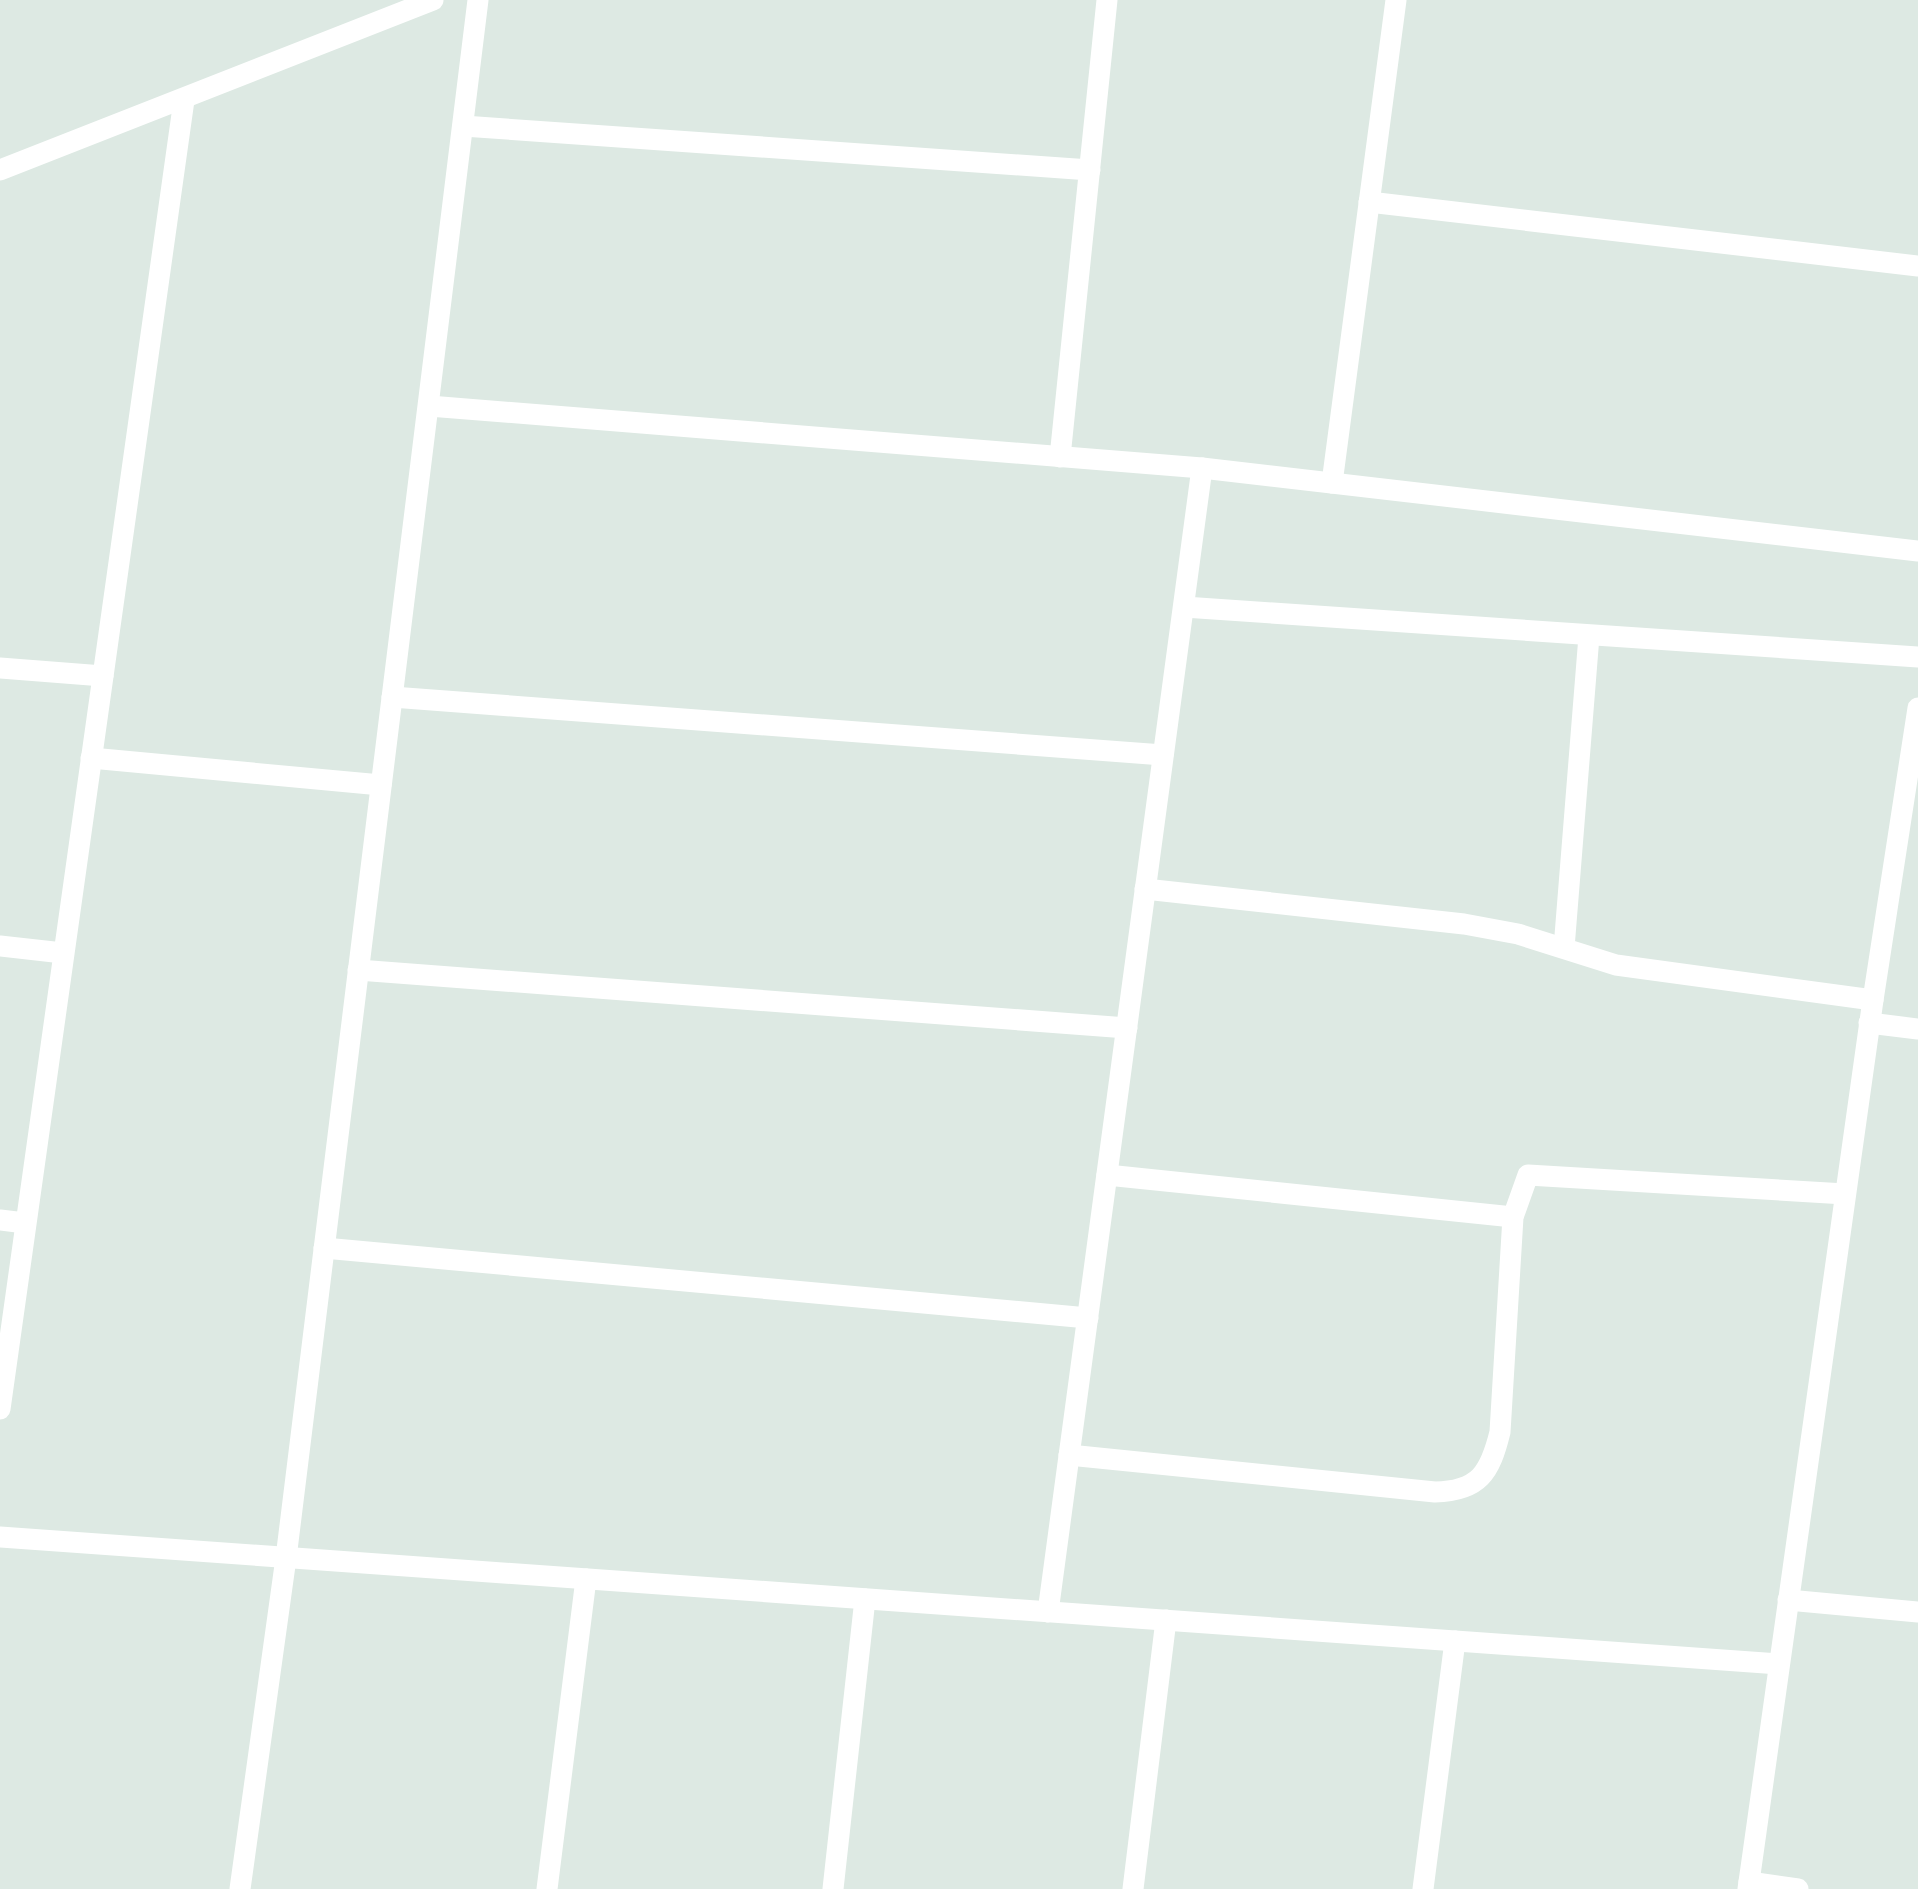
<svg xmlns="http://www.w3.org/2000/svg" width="1918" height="1889" viewBox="0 0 1918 1889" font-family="Cabin,sans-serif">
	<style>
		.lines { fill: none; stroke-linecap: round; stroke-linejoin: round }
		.street { stroke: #fff; stroke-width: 21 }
	</style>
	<rect width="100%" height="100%" fill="#dde9e3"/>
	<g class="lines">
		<g class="street">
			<polyline points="463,126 1090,170"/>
			<polyline points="0,170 433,0"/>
			<polyline points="1369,202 1918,266"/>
			<polyline points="429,406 1202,468 1918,551"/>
			<polyline points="1060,457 1107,0"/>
			<polyline points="1332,483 1396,0"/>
			<polyline points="1184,607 1918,657"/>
			<polyline points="0,668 103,676"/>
			<polyline points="392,697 1163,755"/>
			<polyline points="91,758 381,785"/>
			<polyline points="1145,889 1464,924 1518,934 1616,965 1873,1000"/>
			<polyline points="0,946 63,953"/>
			<polyline points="1564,948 1589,636"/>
			<polyline points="358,970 1127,1028"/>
			<polyline points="1869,1023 1918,1029"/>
			<polyline points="1107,1175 1513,1217"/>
			<polyline points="0,1220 25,1223"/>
			<polyline points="324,1248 1088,1318"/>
			<polyline points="0,1409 184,100"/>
			<path d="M1069,1455L1435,1492C1479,1491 1490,1473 1500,1432L1513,1217L1528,1175L1845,1194"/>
			<polyline points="0,1537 1779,1664"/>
			<polyline points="1788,1600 1918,1612"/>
			<polyline points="1048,1612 1202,468"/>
			<polyline points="1749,1882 1798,1889"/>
			<polyline points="240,1889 286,1558 478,0"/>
			<polyline points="547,1889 586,1579"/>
			<polyline points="833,1889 865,1599"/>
			<polyline points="1133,1889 1166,1620"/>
			<polyline points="1423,1889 1455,1641"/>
			<polyline points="1748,1889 1873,1000 1918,708"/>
		</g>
	</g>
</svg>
